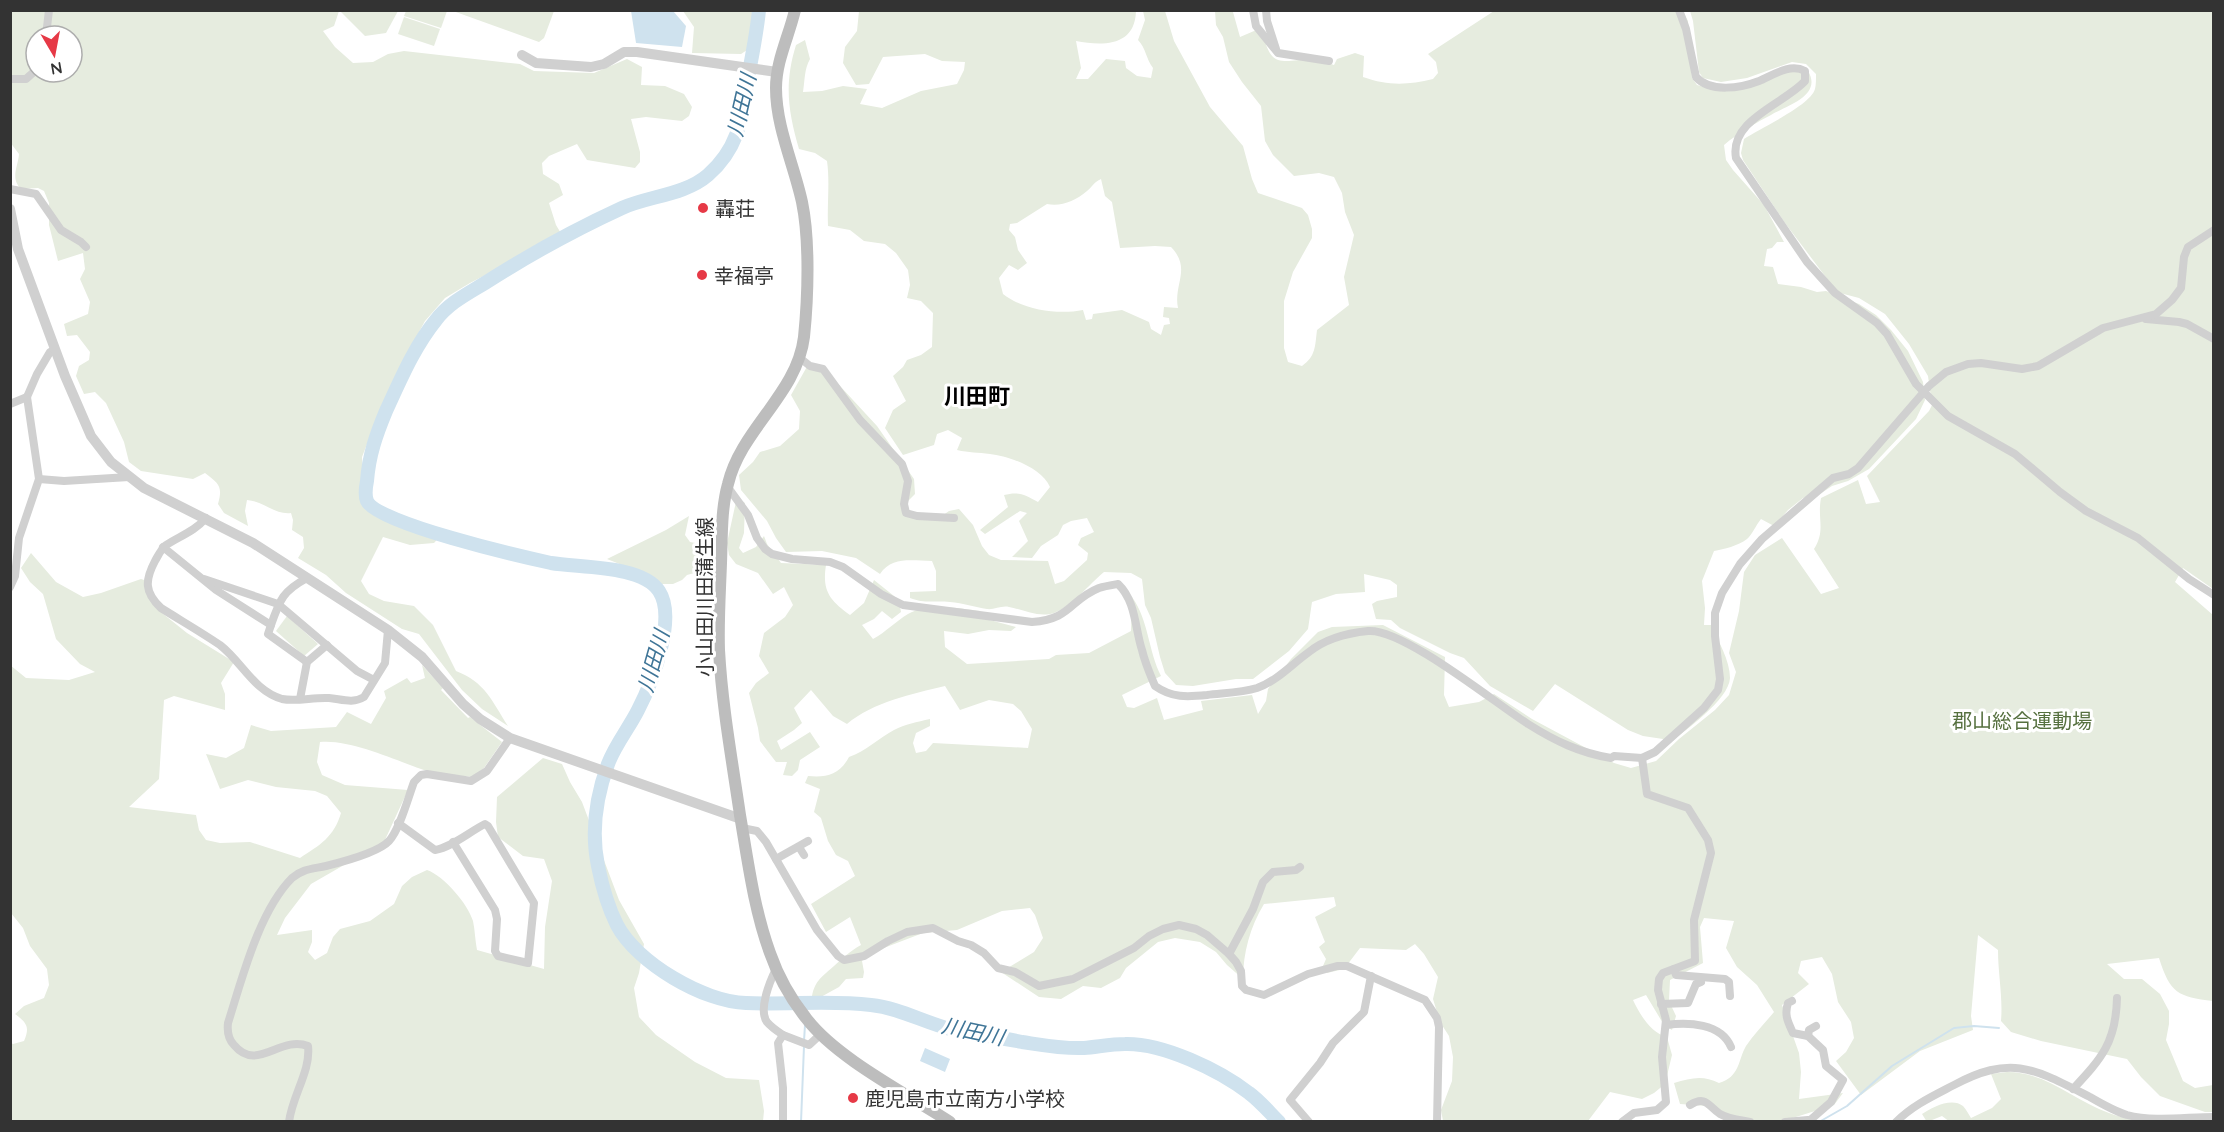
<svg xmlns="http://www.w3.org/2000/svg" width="2224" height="1132" viewBox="0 0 2224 1132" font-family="Quicksand,'Noto Sans JP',sans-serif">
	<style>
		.green { fill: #e6ecdf; fill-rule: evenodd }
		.water { fill: #cfe2ee }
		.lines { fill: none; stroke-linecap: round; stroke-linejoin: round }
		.stream { stroke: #cfe2ee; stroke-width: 2 }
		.river { stroke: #cfe2ee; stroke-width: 14 }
		.minor { stroke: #d0d0d0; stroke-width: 8 }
		.tertiary { stroke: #d0d0d0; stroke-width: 10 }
		.secondary { stroke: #bdbdbd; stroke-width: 12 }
		.poi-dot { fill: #e63946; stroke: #fff; stroke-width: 2 }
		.labels { text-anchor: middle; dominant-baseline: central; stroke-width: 6; stroke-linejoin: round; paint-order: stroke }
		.poi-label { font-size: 20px; fill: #333; stroke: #fff; text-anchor: start }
		.street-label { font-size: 20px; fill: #333; stroke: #fff }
		.park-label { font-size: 20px; fill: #56703f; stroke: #fff }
		.water-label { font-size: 21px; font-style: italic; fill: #3f7597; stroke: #fff }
		.quarter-label { font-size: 22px; font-weight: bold; fill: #000; stroke: #fff }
	</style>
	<rect width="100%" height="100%" fill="#fff"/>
	<g class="green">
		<path d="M10,11H339L334,26L323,31L335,47L353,63L373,62L388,54L404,51L520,64L534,71L594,73L627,59L642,67L641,85L665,86L684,94L692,107L689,116L682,121L646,117L631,119L640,152V162L635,168L587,160L577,144L549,156L542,163L543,174L559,184L563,195L549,203L556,225L562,235L470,283L445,298L425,321L414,341L404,386L374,426L362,457L364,490L374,510L385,520L446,530L434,543L410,545L383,537L361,581L369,594L384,601L414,606L433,625L456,671C485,682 492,701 508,726L482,709L462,690L419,634L402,629L346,593L326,575L298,558L304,548L303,537L292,530L293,520L291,513C275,515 263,501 247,500L245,511L248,526L224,513L218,504C223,486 219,484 205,473L193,479L141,471L129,462L124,442L106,403L95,392L84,394L76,376L79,366L89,360L90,352L77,335L67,336L64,324L88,314L90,302L80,279L85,269L83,253L58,261L49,225V203L44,191L38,188L21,189C10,178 18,167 19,154L10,142ZM36,36H72V72H36Z"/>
		<polygon points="340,11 398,11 386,33 365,36"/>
		<polygon points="406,11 445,10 447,11 441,28 404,16"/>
		<polygon points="453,11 554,11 544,38 539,42"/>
		<polygon points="683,11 761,11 764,21 759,42 741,54 692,53 694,27"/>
		<path d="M859,11H1136C1135,47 1102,46 1076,41L1081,68L1076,79H1088L1106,59L1125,61L1126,68L1137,76L1151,78L1153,68C1146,59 1146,48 1138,40L1145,20L1143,11H1165L1174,41L1210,107L1243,146L1252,179L1258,193L1302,208L1308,215L1312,229V238L1293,272L1284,301V348L1288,362L1302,366C1316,356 1315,346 1317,330L1349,305L1344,277L1354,235L1345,212L1342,193L1334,177L1319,173L1294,176L1273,155L1265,141L1261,106L1242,82L1229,62L1223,37L1216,25L1215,11L1233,12L1240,37L1261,28C1273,75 1280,57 1316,60C1322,61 1328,63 1334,65L1337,59L1355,53L1364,56L1363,77C1388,86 1408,85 1433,79L1438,73L1436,62L1428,54L1494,11H1683L1688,21L1692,78L1697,85L1716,90H1730L1789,66L1808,71C1823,96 1786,106 1771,115C1757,122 1743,131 1730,140L1724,145L1726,160L1733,170L1764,205L1784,242H1777L1772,248L1767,249L1764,266L1773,267L1778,284L1801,287L1817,292L1826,291L1859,304L1876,315L1891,330L1908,351L1923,382L1925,400L1916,419L1869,469L1848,481L1832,486L1820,494L1803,498L1788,510L1774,526L1761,519C1756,525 1752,535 1747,539C1738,546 1724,549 1714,551L1702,581L1705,608L1704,625H1711C1718,641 1730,660 1730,678C1729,700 1684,731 1667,745L1663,739L1643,736L1628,730L1555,684L1533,711L1490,686L1464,658L1450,653L1400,628L1391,620L1376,619L1372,604L1377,601L1397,597V585L1390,580L1364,574L1365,592L1336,594L1312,602L1308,629L1289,651L1253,679H1236L1193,686L1176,685L1165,673L1160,657L1151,618L1145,605L1142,579L1131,573L1104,572C1088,585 1074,605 1054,613C1039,618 1025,610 1009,607C1002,605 994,610 987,609C975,607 963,603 950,602C934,600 926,604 910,598V592L936,591V571L932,561C912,561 892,556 880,574L856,558L822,551L786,552L776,538L767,521L741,490L739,475L753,462L760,452L780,446L799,429L800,411L791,395L809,363L828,373L877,426L914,479L915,494L904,505L906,513L939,518L949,511L959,509L973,525L982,546L989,555L1001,560L1048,561L1055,584L1064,581L1087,560L1088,553L1078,545L1081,538L1094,532L1087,518L1071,521L1063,525L1058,535L1041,546L1032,558L1012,557L1028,541L1019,521L1027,513L1020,511L985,534L980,530L1008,507L1004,495C1019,491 1025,495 1038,502L1050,487C1042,468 1009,456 990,454C978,452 969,453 957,450L962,438L948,430L937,434L934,445L903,455L885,428L893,410L906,401L893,376L903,367L907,360L921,355L932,347L933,313L921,301L907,298L910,285L908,270L896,253L885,244L864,241L850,230L828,226C827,203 830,182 827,161L815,153L799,149C788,111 784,84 796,45L805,40L810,59C804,70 805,80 803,92L822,91L843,86L867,89L860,104L882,108L921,91L957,84L964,70L965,62L942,61L925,54L883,57L869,84L856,85L843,63L845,47L857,31ZM1101,179L1105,196L1112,202L1120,248L1155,246L1171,247C1192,269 1173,284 1178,308L1164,307L1163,317L1169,318L1170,324L1164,325L1161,335L1151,329L1149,322L1122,310L1093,314L1092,319L1086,320L1083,310C1058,315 1023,310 1003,294L999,278L1009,265L1018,270L1027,263L1018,250L1015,237L1009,230L1010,224L1017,223L1047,204C1061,207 1075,201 1087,191C1093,186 1094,182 1101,179Z"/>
		<path d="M1690,11H2213V589L2183,568L2175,582L2213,615V1001C2178,997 2170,993 2159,958L2107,964L2124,979H2142L2160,994L2169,1011V1024L2166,1040L2183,1081L2195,1088L2213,1085V1112H2205L2160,1096L2141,1077L2127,1059L2041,1041L2011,1032L2001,1021C2003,997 1998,974 1998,950L1978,935L1971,1016L1973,1030L1920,1051L1861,1095L1836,1061L1846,1052L1854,1038L1851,1022L1838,1002L1832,974L1822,957L1801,961L1798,973L1809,984L1782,1005L1799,1053L1801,1072L1799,1099L1843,1093L1834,1105L1780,1122L1729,1121L1707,1106L1680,1104L1674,1083C1691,1078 1703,1075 1719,1083C1740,1077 1738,1060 1746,1046C1754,1034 1765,1023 1774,1012L1757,985L1737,967L1726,948L1734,921L1704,918L1700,927L1703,963L1670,980L1669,1001L1676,1016L1672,1030L1664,1025L1646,995L1633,1000C1640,1015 1651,1033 1667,1037L1672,1055L1665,1084L1654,1093L1642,1099L1610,1092L1588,1121H1443L1441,1110L1452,1081L1453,1057L1449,1036L1440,1022L1433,999L1438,977L1424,954L1415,944L1406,950L1360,948L1344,969L1327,973L1323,966L1326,959L1319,947L1325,942L1315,917L1336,906L1334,897L1264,904C1250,927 1243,953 1243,979L1227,965L1216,952L1200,942L1175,938L1158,942L1126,968L1120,978L1101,988L1083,986L1061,999L1039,997L1001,972L1034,952L1043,938L1035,915L1030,908L1002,911L957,930L923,933L868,954L862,961L864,972L863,978L846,979L839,987L819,998L812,996C815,980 823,976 834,966C843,958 850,951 861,945L850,917L826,932L811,904L855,876L848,861L836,855L828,841L821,818L814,812L820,789L805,783L808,776C827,778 840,774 849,757C866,751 879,738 894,730C905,724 917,722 930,719V726L916,733L913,743L916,753L926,751L933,743L1028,748L1032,729L1021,711L1013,704L989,700L960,710L945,686C912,694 873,702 847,724L833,716L811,690L794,708L802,723L794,730L777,741L781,750L810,732L820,747L800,760L798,770L792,776L783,775L787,762H776L760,741L758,728L749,693L756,683L769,673L759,656L764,633L785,617L793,605L784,587L773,594L758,573L736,564L729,555L727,543L737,497L745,503L744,533L739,548L743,553L756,547L764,536L767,544L781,563L826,565C822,590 829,600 850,615L864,603L874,580L899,600L901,612L892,619L882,611L874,619L862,625L873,639C886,632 896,621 908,614C927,603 960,608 980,611L982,618L1016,627L1011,631L989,630L968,634L944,631L945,647L967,664L1049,659L1056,655L1089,653L1131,631L1132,597C1149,621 1148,651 1161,676L1122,695L1127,707L1134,708L1157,698L1164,720L1203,710L1201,701L1252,695L1258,714L1266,701L1268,689L1291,659L1318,632L1332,627L1383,625L1445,657L1444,695L1449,707L1479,702L1494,694L1532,719L1614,763L1631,768L1656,761L1679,739L1715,710L1729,695L1736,672L1729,653L1739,611L1744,572L1755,555L1782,538L1821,594L1839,588L1814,549C1826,530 1817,519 1821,498L1858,480L1866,504L1880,502L1867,476L1929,411L1932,405L1928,376L1909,344L1885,314L1859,298L1840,293L1831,284L1785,223L1743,160L1741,153L1744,139C1760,128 1810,106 1815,89C1816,85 1816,79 1816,74L1806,64L1792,62L1747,78L1721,82L1703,78L1699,72L1693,21Z"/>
		<polygon points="404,17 440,29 434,46 398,34"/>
		<polygon points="689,516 685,535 690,542 706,545 718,538 716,566 714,572 698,572 687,575 682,580 673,584 660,584 647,575 607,559 666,530"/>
		<path d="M31,553L56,582L83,597L101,593L141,579L147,581L162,613L187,633L234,662L221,683L225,694V710L174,696L164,700L159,779L129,807L196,815L199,830L206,840L220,843L250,842L300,858C320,845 334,837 341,813L327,796L315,791L276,787L248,780L220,789L206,754L226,758L244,748L251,725L271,731L336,727L347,712L371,724L386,698L384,691L407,678L411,683L425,678L422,665L443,688L441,690L468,718L470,717L502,742L484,768L472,777C456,775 436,775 421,769C393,759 349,739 320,742L317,762L322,775L345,785L408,790L384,842L311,884L285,918L277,935L312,930V942L308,952L315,960L327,953L333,937L340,929L370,921L394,904L402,886L412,877L427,870C444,876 468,904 473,921C475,930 475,940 477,950L544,969L545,927L552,881L544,859L523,856L498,837L496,822L497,797L543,758L562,764L570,782L582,802L619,900L644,944L639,973L634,988L639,1017L656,1035L695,1062L726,1078L759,1080L764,1111L763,1121H11V1043L13,1044L24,1041C30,1027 27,1023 15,1014L24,1006L44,998L49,985L47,969L30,946L23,928L11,913L10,665L26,678L69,680L95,672L80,664L56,639L43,594L30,582L21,568Z"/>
		<polygon points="287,616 318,644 304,656 276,631"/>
		<path d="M2007,1072C2047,1072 2074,1101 2109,1113C2122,1118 2136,1120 2150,1121L1950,1122L1942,1116L1927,1122L1922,1114C1932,1107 1952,1097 1963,1106C1966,1109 1969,1115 1971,1118L1992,1108L2001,1099L1991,1074Z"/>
	</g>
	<g class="water">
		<polygon points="631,11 673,11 686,26 682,47 636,43"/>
		<polygon points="925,1048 950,1059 945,1072 920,1061"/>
	</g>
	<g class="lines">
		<g class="stream">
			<polyline points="804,1041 805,1025"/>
			<polyline points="801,1122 804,1046"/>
			<polyline points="1819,1122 1847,1106 1892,1066 1954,1028 1974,1026 1999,1028"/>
		</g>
		<path class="river" d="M759,10C757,31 753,51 749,72C742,113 742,145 708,175C685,195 649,196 622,208C574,230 529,255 485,283C467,294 449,303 436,320C414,347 400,381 386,411C376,435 369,455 367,481C366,486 365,496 367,501C376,523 523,557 551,563C580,568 642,565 659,591C677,618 652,683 638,710C629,728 615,745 608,764C596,797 591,832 598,866C602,886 608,907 617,925C637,963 704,1002 746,1003C788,1005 829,1000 871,1005C899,1008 923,1022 950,1029C973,1034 998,1037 1022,1042C1042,1045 1063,1049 1084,1048C1097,1047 1111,1044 1125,1044C1163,1043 1219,1070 1249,1093C1260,1101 1269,1112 1279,1122"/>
		<g class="minor">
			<polyline points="1253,10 1256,26 1278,53 1329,61"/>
			<polyline points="1266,10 1267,21 1276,49"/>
			<path d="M1679,10L1686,29L1696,77C1710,93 1741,88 1759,81C1773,75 1790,63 1805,71V81C1784,104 1729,120 1736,158L1807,262L1835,293L1877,323L1887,334L1916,384L1948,416L2015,454L2060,492L2086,511L2138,538L2189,579L2214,595"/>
			<polyline points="46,36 49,10"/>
			<polyline points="10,79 26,79 36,70"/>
			<polyline points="10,189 36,194 61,230 81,242 86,247"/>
			<polyline points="2146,319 2179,322 2187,324 2214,339"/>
			<polyline points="800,358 810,366 823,369 860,420 902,464 908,481 904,504 906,513 917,516 954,518"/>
			<polyline points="10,404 27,397"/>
			<polyline points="39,479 64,481 129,477"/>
			<path d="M727,486L748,515L757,538L765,549L772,554L792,559L830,562L843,567L881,594L903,605L1032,622C1072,619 1069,600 1099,588C1105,586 1112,585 1118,584C1136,601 1135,629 1142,650C1145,663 1150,674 1155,686C1172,698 1187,697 1207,695C1223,693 1241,693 1257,688C1277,681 1292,664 1309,652C1325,639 1348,633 1368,631C1403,628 1495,703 1528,724C1555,741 1580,753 1611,758L1614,756L1642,758L1655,752L1704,708L1718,690L1720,679L1715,636V613L1722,593L1740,564L1762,539L1833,478L1849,474L1858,468L1929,386L1946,372L1968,364L1981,363L2022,369L2038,366L2103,328L2156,314L2172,300L2181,288L2184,257L2188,247L2214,230"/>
			<path d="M206,518C195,531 180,536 166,545C161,549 158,556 155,561C145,580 144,592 161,608C180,620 201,632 220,645C242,662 254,691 282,699C297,702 313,697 329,698C341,699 353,704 364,697L385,663L388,630"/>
			<path d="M163,547L216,590L271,625C280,599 283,591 307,578"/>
			<polyline points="204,579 278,604 357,671 374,680"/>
			<polyline points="10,587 15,576 19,538 39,479 27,397 37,374 50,352 56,350"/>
			<polyline points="271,625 268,634 307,662"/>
			<polyline points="300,699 307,662 327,645"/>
			<path d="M398,823L435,850C452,847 469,832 485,824L488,826L534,903L528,963L498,956L495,951L497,919L495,910L453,842"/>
			<polyline points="742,828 757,831 766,842 817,930 838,956 844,960 864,956 888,941 907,932 933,928 958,941 971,945 984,953 998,968 1015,972 1039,986 1073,979 1134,948 1149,936 1163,929 1179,925 1196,929 1207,935 1229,954 1236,962 1241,971 1242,986 1246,990 1264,995 1308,974 1337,966 1347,966 1425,1000 1437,1018 1439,1027 1437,1122"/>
			<polyline points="799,847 804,855"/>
			<polyline points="776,859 808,841"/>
			<polyline points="1229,954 1253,909 1263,882 1273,872 1296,870 1300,867"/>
			<path d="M776,969C770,981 758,1010 767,1022C771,1027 777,1031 783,1035"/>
			<polyline points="1674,969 1676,975 1725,979 1729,982 1730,996"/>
			<path d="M1792,1001L1788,1003C1784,1015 1788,1022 1793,1033L1808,1036L1823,1050L1826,1066L1843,1080L1831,1102L1808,1122"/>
			<polyline points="1661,1004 1688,1003 1696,984 1701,982"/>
			<path d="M1666,1025C1688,1022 1721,1023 1731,1047"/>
			<polyline points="1808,1036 1809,1030 1816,1026"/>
			<path d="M2073,1089C2102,1058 2116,1042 2117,998"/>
			<path d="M1690,1105C1706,1095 1708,1106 1720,1114C1729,1119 1740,1120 1750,1122"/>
			<path d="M289,1122C292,1096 311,1071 308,1046C280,1035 257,1073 234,1045C228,1039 227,1032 228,1023C242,979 259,911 292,878C302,869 313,869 326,866C342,862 378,853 389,841C400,829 408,798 414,782L421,775L427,774L471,781L487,771L510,738"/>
			<polyline points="783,1122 783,1088 778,1043 783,1035 809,1045 821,1034"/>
			<polyline points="1309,1122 1290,1100 1320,1063 1333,1043 1364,1012 1371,976"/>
			<polyline points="1622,1122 1634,1113 1657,1110 1666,1102 1662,1057 1666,1020 1658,990 1659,979 1663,973 1695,961 1694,920 1711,853 1708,840 1688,808 1647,794 1642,758"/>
			<polyline points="1785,1122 1808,1120"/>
			<path d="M1896,1122C1913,1105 1933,1096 1954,1085C2012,1054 2035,1069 2090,1097C2102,1104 2114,1111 2127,1115C2154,1122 2186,1117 2214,1117"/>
		</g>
		<g class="tertiary">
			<polyline points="522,55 536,63 591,67 604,64 624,52 637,52 777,72"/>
			<polyline points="10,209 18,249 65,376 91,436 111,462 144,488 253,543 388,630 422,657 463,704 480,719 510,738 741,819"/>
		</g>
		<path class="secondary" d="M795,10C789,36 776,61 776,88C776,127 794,165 802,202C810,241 808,298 804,337C797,394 741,429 728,484C721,509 722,537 721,563C720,592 718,621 719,650C722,705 732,760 740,815C748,862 754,909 770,953C778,976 791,999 806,1018C836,1058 907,1094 950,1122"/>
	</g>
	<g class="poi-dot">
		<circle cx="703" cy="208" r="6"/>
		<circle cx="702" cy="275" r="6"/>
		<circle cx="853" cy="1098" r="6"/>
	</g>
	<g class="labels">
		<g class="poi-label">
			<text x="715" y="208">轟荘</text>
			<text x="714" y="275">幸福亭</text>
			<text x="865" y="1098">鹿児島市立南方小学校</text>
		</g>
		<g class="street-label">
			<text transform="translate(704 597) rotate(-90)">小山田川田蒲生線</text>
		</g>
		<g class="park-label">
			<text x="2022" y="720">郡山総合運動場</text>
		</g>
		<g class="water-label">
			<text transform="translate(741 105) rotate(-77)">川田川</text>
			<text transform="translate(653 661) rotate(-74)">川田川</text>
			<text transform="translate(973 1031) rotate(12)">川田川</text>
		</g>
		<g class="quarter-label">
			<text x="977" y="396">川田町</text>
		</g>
	</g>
	<rect width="2224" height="1132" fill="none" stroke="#333333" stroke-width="24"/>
	<g transform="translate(54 54) rotate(170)"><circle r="28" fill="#ffffff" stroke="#adadad" stroke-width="1.5"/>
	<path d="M0-4.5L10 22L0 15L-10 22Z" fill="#e63946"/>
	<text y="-9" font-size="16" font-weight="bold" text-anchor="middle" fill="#333333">N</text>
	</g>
</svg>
